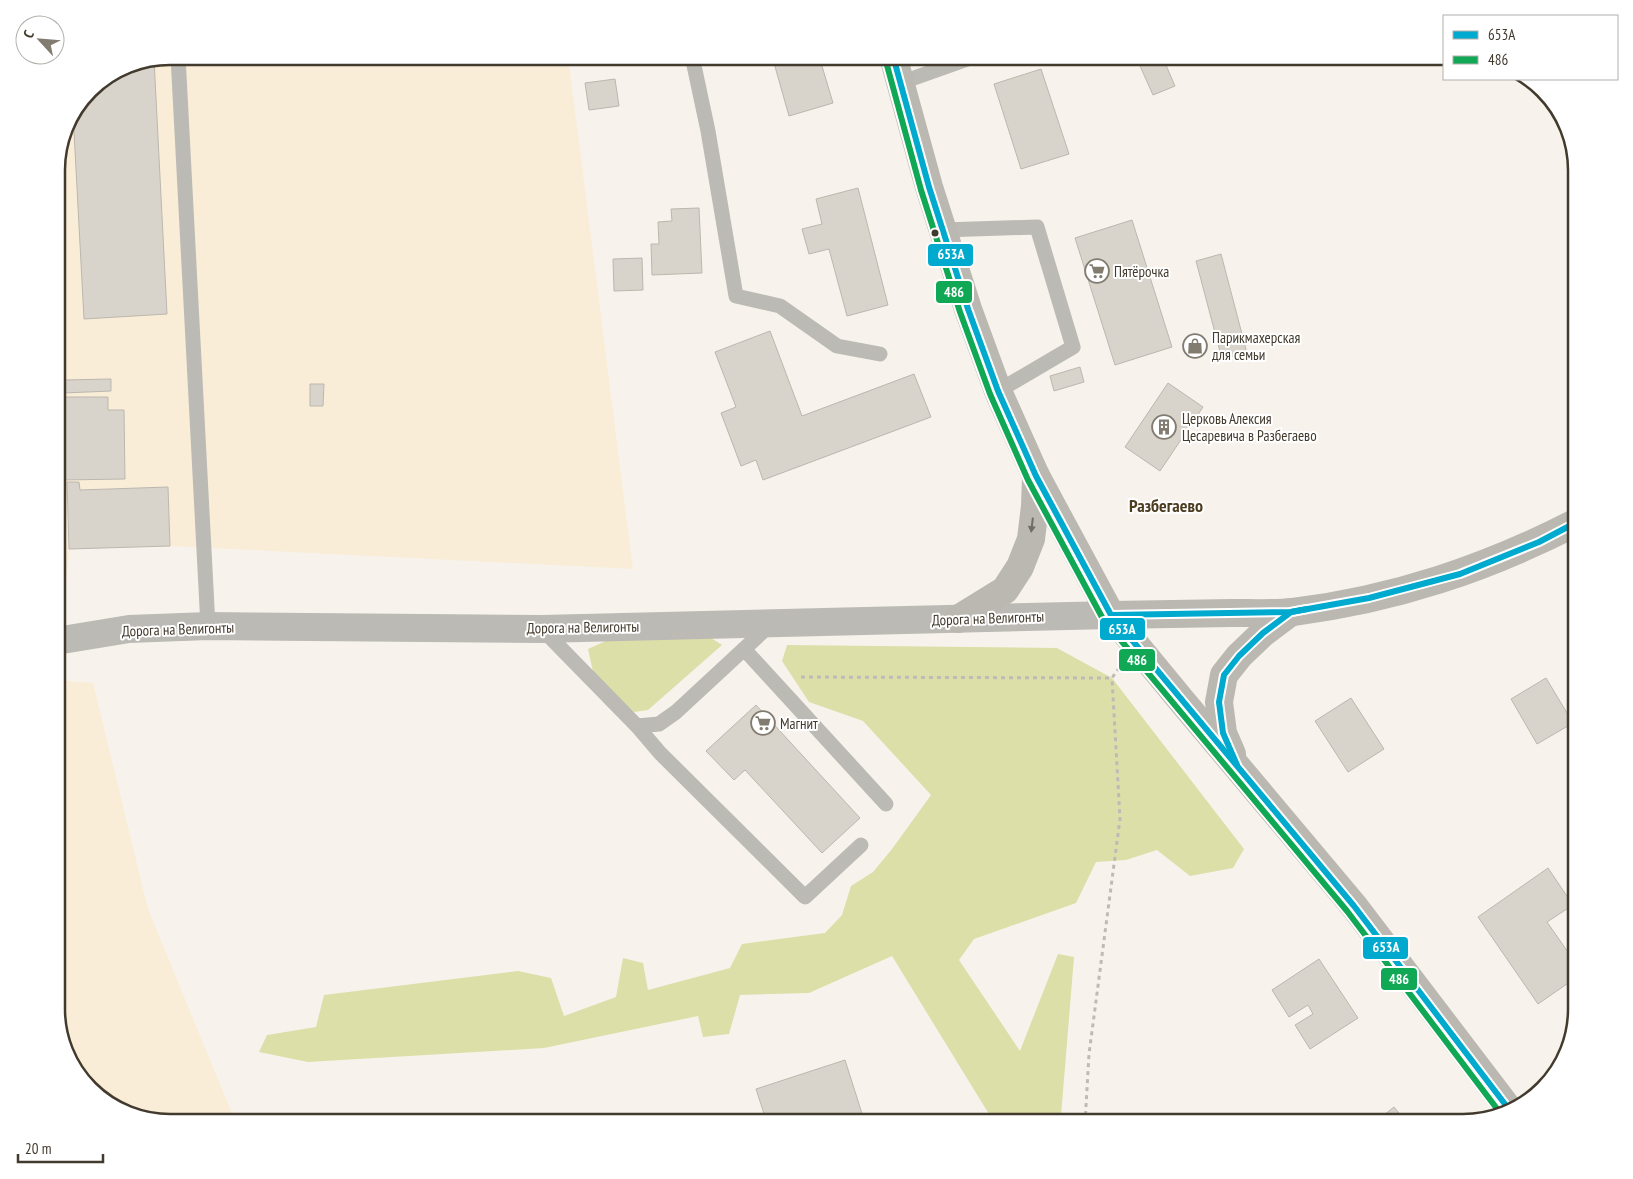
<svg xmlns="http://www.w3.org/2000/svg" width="1633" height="1179" viewBox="0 0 1633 1179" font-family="'PT Sans Narrow',sans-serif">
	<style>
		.built { fill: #f9edd8 }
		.green { fill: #dddfa9 }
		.building { fill: #d9d4cb; stroke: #bcb7ae }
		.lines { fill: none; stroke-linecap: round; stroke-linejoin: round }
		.path { stroke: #bebbb6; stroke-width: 3; stroke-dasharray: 4 4; stroke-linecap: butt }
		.service { stroke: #bcbab5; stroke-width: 15 }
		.tertiary { stroke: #bcbab5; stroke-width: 28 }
		.secondary { stroke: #bbb8b2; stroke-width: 28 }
		.bus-1-casing { stroke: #fff; stroke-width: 10 }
		.bus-2-casing { stroke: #fff; stroke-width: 10 }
		.bus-1 { stroke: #00a9ce; stroke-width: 6 }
		.bus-2 { stroke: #10a855; stroke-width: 6 }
		.oneway { fill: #726c62 }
		.bus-dot { fill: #423a2d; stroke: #fff; stroke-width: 2 }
		.labels { text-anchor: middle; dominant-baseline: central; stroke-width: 4; stroke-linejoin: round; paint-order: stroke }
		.poi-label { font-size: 15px; fill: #423a2d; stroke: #fff; text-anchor: start }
		.street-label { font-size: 15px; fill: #423a2d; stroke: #fff }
		.quarter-label { font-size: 18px; font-weight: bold; fill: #4c3c20; stroke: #fff }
		.rim { fill: none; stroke: #423a2d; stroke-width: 2.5 }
		.line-badge { stroke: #fff; stroke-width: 2 }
		.badge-label { font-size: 14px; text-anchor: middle; font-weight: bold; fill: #fff }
	</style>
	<rect width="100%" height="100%" fill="#f7f3ec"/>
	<g class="built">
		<polygon points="170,56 568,56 633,569 170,546 70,549 65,590 57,594 57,162 68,119 95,85 127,65"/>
		<polygon points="56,680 93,683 148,909 236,1123 170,1123 101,1099 71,1066 56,1016"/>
	</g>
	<g class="green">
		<polygon points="708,636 722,645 648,710 634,712 617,697 593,672 588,649 608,640"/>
		<polygon points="787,645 1057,648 1112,678 1244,849 1233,868 1190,876 1157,850 1126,860 1096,862 1076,903 974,939 959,960 1020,1051 1058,954 1074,957 1061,1116 1067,1123 997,1123 992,1119 892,956 809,993 740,995 729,1034 703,1037 698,1016 544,1048 308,1062 259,1052 267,1035 316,1027 324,995 518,971 551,978 564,1016 616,997 623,958 643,963 648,990 730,968 742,944 825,933 842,915 851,886 873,872 892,849 931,795 863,721 809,702 782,661"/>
	</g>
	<g class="building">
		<polygon points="772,56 819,56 833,103 789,116"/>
		<polygon points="1139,56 1162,56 1175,86 1153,95 1136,57"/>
		<polygon points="154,59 167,314 84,319 73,113 95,85 127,65"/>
		<polygon points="1041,69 1069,154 1021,169 994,84"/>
		<polygon points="615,79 619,106 589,110 585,83"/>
		<polygon points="858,188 888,305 847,316 829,249 809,254 802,229 822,224 816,199"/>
		<polygon points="699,208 702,273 652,275 651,244 659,244 658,222 672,221 671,209"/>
		<polygon points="1132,220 1172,347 1115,365 1075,238"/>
		<polygon points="1221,254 1247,353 1222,359 1196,261"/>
		<polygon points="642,258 643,290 614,291 613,259"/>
		<polygon points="770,331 802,416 914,374 931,417 763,480 756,460 741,466 721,413 736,407 715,352"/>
		<polygon points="1080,367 1084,382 1054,391 1050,376"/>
		<polygon points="111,379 111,391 64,393 64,380"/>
		<polygon points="1168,383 1203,407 1160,471 1125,447"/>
		<polygon points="310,384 324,384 323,406 310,406"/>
		<polygon points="60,397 108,397 108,410 124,410 125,479 61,480"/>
		<polygon points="67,482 79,482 80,490 168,487 170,546 69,549"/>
		<polygon points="1546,678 1573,723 1537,744 1511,699"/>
		<polygon points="1351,698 1384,749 1348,772 1315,721"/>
		<polygon points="756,705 860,818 822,853 745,770 734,780 706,751"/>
		<polygon points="1548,868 1573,905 1547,922 1577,965 1577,977 1538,1004 1478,917"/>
		<polygon points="1319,959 1358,1018 1310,1049 1295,1025 1313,1014 1308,1005 1289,1017 1272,990"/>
		<polygon points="61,1029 89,1085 71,1066"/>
		<polygon points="845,1060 865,1123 767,1123 756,1089"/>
		<polygon points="1394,1107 1407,1123 1374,1123"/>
	</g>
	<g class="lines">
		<g class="path">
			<polyline points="801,677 1112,678"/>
			<polyline points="1085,1123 1089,1054 1120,819 1112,678 1119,668"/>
		</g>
		<g class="service">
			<polyline points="178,56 208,626"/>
			<polyline points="692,56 708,131 736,296 780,306 837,346 880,354"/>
			<polyline points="900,83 976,56"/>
			<polyline points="943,230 1037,227 1073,347 998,391"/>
			<polyline points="542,629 637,726 659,724 676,712 771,624"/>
			<polyline points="744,649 886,804"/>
			<polyline points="637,726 660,753 805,897 861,845"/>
		</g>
		<polyline class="tertiary" points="56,641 129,629 208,626 542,629 1111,615"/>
		<g class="secondary">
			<polyline points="893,56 929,187 968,309 998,391 1036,476 1111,615 1181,700 1354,906 1511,1112"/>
			<path d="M1111,615C1151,614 1192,614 1232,613C1252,613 1273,614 1293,612C1395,599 1485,569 1577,522"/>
			<polyline points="958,619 1005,590 1020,567 1031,539 1035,506 1036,476"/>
			<polyline points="1232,754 1223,733 1219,702 1224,675 1239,656 1263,633 1291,612"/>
		</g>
		<g class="bus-1-casing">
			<g id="bus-1">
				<polyline points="893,56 929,187 968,309 998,391 1036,476 1111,615 1354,906 1511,1112"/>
				<polyline points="1111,615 1291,612 1307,609"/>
				<polyline points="1237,765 1223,733 1219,702 1224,675 1239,656 1263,633 1291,612 1369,598 1460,574 1539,542 1577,522"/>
			</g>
		</g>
		<g class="bus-2-casing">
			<polyline id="bus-2" points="885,58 921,190 960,312 990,394 1028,480 1103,619 1347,911 1501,1114"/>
		</g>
		<use href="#bus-1" class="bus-1"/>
		<use href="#bus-2" class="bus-2"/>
	</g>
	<defs><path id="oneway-solid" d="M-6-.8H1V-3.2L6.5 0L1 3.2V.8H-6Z" transform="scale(1.25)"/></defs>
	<use class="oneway" href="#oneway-solid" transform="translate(1032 525) rotate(97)"/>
	<defs>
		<g id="supermarket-ring" transform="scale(1.25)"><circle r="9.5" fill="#fff" stroke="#817b70" stroke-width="1.5"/><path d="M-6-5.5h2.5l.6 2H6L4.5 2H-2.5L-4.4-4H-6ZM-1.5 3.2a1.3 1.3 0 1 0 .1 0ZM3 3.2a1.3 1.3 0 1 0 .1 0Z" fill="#817b70"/></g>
		<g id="shop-ring" transform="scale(1.25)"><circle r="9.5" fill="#fff" stroke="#817b70" stroke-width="1.5"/><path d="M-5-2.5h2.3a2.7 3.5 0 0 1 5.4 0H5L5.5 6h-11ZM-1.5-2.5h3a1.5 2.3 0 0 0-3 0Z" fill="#817b70"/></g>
		<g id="building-ring" transform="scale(1.25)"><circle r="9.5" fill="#fff" stroke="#817b70" stroke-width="1.5"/><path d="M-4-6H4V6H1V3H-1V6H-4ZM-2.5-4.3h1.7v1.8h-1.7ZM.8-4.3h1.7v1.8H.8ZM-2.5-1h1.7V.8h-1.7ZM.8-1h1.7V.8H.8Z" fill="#817b70"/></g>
	</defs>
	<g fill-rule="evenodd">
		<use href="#supermarket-ring" x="1097" y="271"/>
		<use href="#shop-ring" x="1195" y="346"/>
		<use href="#building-ring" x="1164" y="427"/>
		<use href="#supermarket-ring" x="763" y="723"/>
	</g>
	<circle class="bus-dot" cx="935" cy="233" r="4.5"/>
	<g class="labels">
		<g class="poi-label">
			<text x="1114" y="271">Пятёрочка</text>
			<text x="1212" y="337">Парикмахерская<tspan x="1212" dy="17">для семьи</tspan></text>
			<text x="1182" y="418">Церковь Алексия<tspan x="1182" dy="17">Цесаревича в Разбегаево</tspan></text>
			<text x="780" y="723">Магнит</text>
		</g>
		<g class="street-label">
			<text transform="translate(988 618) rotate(-2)">Дорога на Велигонты</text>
			<text transform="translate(583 627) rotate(-1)">Дорога на Велигонты</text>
			<text transform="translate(178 629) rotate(-2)">Дорога на Велигонты</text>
		</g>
		<g class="quarter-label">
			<text x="1166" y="505">Разбегаево</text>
		</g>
	</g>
	<path d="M0 0H1633V1179H0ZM170 65H1463A105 105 0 0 1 1568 170V1009A105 105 0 0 1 1463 1114H170A105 105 0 0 1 65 1009V170A105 105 0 0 1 170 65Z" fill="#fff" fill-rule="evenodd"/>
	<path class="rim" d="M170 65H1463A105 105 0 0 1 1568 170V1009A105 105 0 0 1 1463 1114H170A105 105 0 0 1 65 1009V170A105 105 0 0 1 170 65Z"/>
	<g class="line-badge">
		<rect x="927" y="243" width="47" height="24" rx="5" fill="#00a9ce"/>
		<rect x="935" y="280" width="38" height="24" rx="5" fill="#10a855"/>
		<rect x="1099" y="617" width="47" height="24" rx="5" fill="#00a9ce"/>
		<rect x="1118" y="648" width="38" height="24" rx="5" fill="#10a855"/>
		<rect x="1362" y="936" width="47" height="24" rx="5" fill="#00a9ce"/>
		<rect x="1380" y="967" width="38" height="24" rx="5" fill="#10a855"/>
	</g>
	<g class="badge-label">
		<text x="951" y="259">653А</text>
		<text x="954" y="297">486</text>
		<text x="1122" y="634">653А</text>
		<text x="1137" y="665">486</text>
		<text x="1386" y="952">653А</text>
		<text x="1399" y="984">486</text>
	</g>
	<rect x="1443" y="15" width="175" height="65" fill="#ffffff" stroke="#b3b0ab"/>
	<rect x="1453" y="31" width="25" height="8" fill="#00a9ce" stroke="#b3b0ab"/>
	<text x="1488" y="40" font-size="15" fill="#423a2d">653А</text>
	<rect x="1453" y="56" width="25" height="8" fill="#10a855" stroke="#b3b0ab"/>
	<text x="1488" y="65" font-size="15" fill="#423a2d">486</text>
	<g transform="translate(40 40) rotate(296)"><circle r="24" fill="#ffffff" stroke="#b3b0ab"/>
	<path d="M0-4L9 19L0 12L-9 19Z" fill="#817b70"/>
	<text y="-8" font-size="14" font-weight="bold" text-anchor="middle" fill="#423a2d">С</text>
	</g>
	<path d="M18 1154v8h85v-8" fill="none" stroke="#423a2d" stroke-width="2.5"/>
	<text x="25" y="1154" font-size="15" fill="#423a2d" stroke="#ffffff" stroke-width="4" paint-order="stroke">20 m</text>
</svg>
